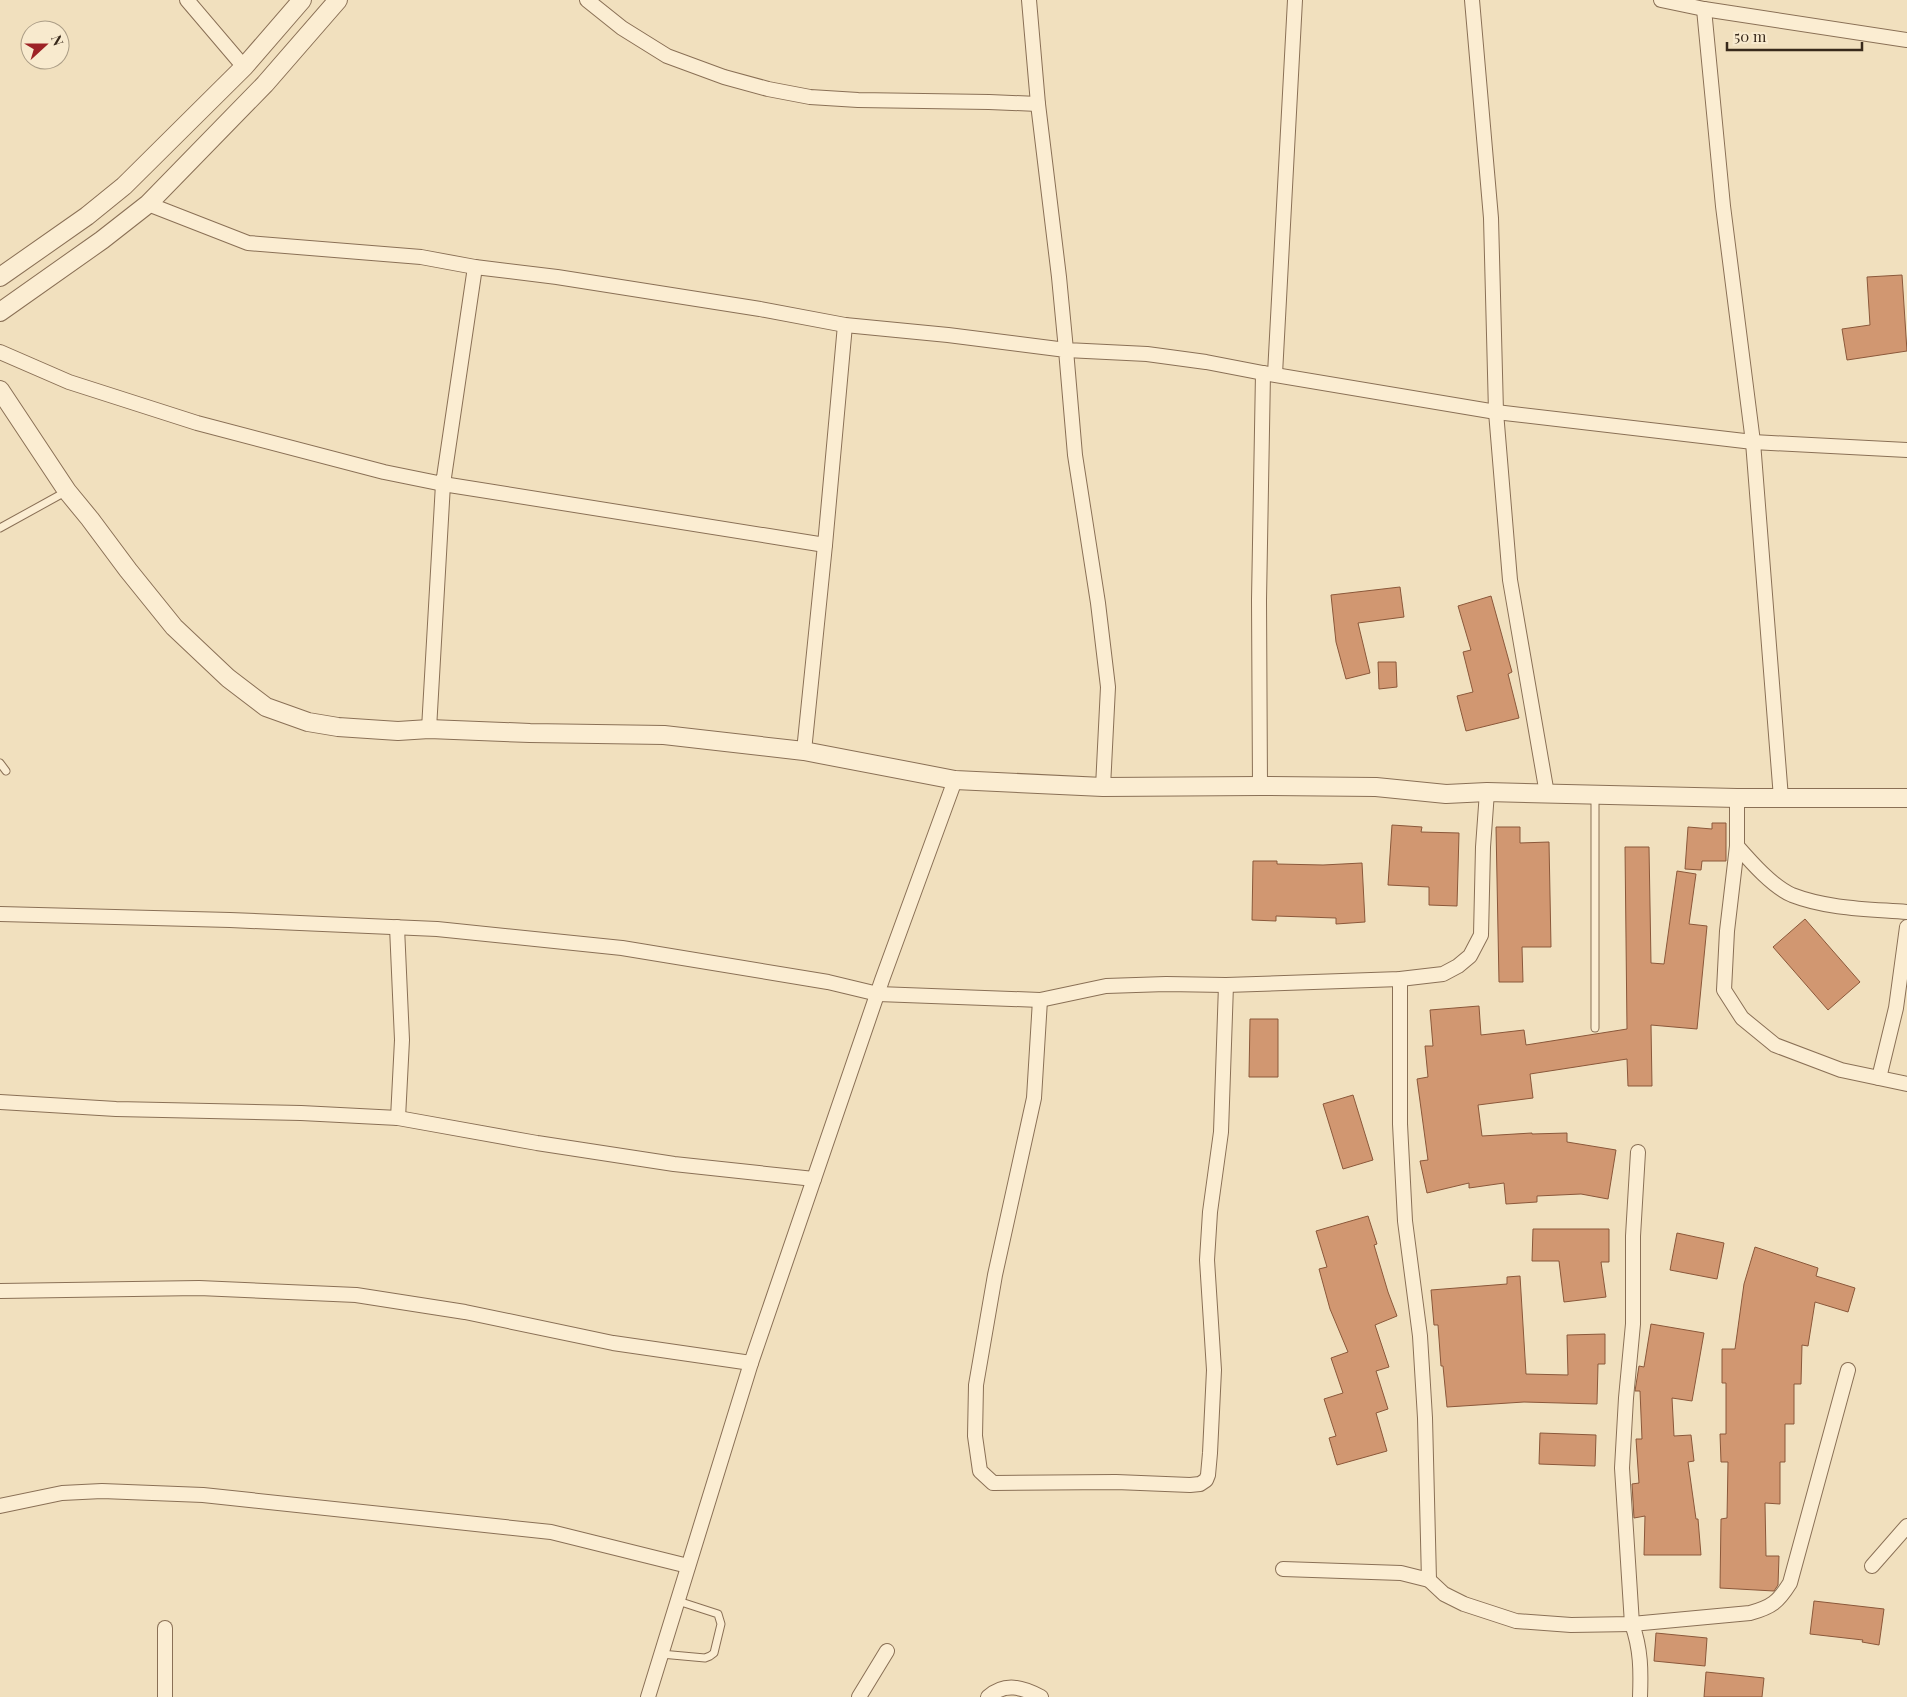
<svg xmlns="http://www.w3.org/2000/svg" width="1907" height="1697" viewBox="0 0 1907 1697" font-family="'Playfair Display',serif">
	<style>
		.building { fill: #d19771; stroke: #8b583a }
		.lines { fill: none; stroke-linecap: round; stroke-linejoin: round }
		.service-casing { stroke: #8a7056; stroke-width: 9 }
		.minor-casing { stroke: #8a7056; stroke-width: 16 }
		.tertiary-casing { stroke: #8a7056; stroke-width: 20 }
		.service { stroke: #fbedd2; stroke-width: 7 }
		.minor { stroke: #fbedd2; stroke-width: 14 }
		.tertiary { stroke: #fbedd2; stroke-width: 18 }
	</style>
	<rect width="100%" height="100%" fill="#f1e0be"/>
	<g class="building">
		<polygon points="1902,275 1907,351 1847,360 1842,329 1870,325 1867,277"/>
		<polygon points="1400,587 1404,617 1358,623 1370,673 1346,679 1336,642 1331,595"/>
		<polygon points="1491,596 1512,672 1508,674 1519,718 1466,731 1457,696 1473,692 1463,652 1471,650 1458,606"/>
		<polygon points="1378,662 1396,662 1397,687 1379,689"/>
		<polygon points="1712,823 1726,823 1726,861 1702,861 1701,870 1685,869 1688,827 1712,829"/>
		<polygon points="1392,825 1422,827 1421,832 1459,833 1457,906 1429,905 1429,887 1388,885"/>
		<polygon points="1496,827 1520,827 1520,843 1549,842 1551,947 1522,947 1523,982 1499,982"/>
		<polygon points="1625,847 1649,847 1651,963 1664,964 1677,871 1696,874 1689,924 1707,926 1697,1029 1651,1025 1652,1086 1628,1086 1627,1059 1530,1074 1533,1098 1478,1105 1482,1136 1532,1133 1532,1134 1567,1133 1567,1142 1616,1150 1608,1199 1581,1194 1537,1196 1537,1202 1506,1204 1504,1183 1469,1188 1469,1183 1427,1193 1420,1161 1428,1160 1417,1079 1428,1077 1425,1046 1433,1046 1430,1010 1479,1006 1481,1035 1524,1030 1526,1045 1627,1029"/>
		<polygon points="1253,861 1277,861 1277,864 1323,865 1362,863 1365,922 1336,924 1336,918 1276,916 1276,921 1252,920"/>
		<polygon points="1805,919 1860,982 1828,1010 1773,947"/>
		<polygon points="1250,1019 1278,1019 1278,1077 1249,1077"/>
		<polygon points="1353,1095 1373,1160 1343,1169 1323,1104"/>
		<polygon points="1368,1216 1377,1244 1374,1245 1388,1292 1397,1316 1375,1325 1389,1367 1376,1371 1388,1409 1376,1413 1387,1451 1337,1465 1329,1438 1336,1436 1324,1399 1343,1393 1331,1358 1348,1352 1330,1309 1319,1269 1327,1267 1316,1231"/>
		<polygon points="1533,1229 1609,1229 1609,1262 1601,1262 1606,1297 1564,1302 1559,1261 1532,1261"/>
		<polygon points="1677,1233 1724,1243 1717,1279 1670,1270"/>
		<polygon points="1755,1247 1818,1268 1816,1276 1855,1288 1848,1312 1815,1302 1808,1346 1802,1345 1801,1384 1794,1384 1794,1424 1785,1424 1785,1462 1780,1462 1780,1504 1765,1503 1766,1556 1779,1556 1778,1585 1774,1591 1720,1588 1721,1519 1727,1518 1728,1462 1721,1462 1720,1434 1726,1434 1726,1383 1722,1383 1722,1349 1735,1349 1744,1284"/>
		<polygon points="1520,1276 1526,1374 1568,1375 1567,1335 1605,1334 1605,1364 1598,1364 1597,1404 1524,1402 1447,1407 1443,1366 1441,1366 1438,1325 1434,1325 1431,1290 1507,1284 1507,1277"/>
		<polygon points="1651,1324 1704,1333 1692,1401 1672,1398 1674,1436 1691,1435 1694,1461 1688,1462 1696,1519 1698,1519 1701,1555 1644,1555 1645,1516 1634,1518 1632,1484 1639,1483 1636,1439 1642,1439 1640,1391 1635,1391 1639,1366 1644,1367"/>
		<polygon points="1540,1433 1596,1435 1595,1466 1539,1464"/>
		<polygon points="1814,1601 1884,1609 1879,1645 1862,1642 1863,1640 1810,1634"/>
		<polygon points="1656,1633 1707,1638 1705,1666 1654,1661"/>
		<polygon points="1706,1672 1764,1678 1762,1697 1704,1697"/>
	</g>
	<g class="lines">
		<g class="service-casing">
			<g id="service">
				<polyline points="0,528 67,491"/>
				<polyline points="0,763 6,771"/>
				<polyline points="1595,794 1595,1028"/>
				<polyline points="661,1654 705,1658 710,1656 714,1653 721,1624 718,1614 678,1601"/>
			</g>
		</g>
		<g class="minor-casing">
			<g id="minor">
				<polyline points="187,0 244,67"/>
				<polyline points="587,0 622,28 667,56 724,77 768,89 810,97 858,100 989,102 1038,104"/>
				<polyline points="1029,0 1038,104 1059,277 1066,350 1147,354 1206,362 1263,373"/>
				<polyline points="1472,0 1491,218 1496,412 1510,580 1547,794"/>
				<polyline points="1661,0 1704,9 1907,40"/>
				<polyline points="148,204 248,243 421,257 475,267 557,277 760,309 845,325 948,335 1066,350 1075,455 1098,603 1108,687 1103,787"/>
				<polyline points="0,352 69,382 197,423 384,472 443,484 475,267"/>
				<polyline points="1275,374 1295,0"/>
				<polyline points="429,729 443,484 825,545 845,325"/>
				<polyline points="804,751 825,545"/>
				<polyline points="1260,786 1259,600 1263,373 1496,412 1753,442 1723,206 1704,9"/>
				<polyline points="1737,798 1737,846 1727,931 1724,990 1742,1018 1775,1045 1841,1070 1907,1084"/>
				<polyline points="1781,798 1753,442 1907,450"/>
				<path d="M1737,846C1751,862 1773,887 1792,895C1828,909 1869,909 1907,912"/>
				<polyline points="0,914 230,920 437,929 622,948 828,982 878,994 1040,1000 1106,986 1166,984 1226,985 1400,979 1443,974 1458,966 1470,956 1481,935 1483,847 1487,792"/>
				<polyline points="397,927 402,1040 398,1118"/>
				<polyline points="1040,1000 1034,1098 995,1275 976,1385 975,1436 980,1471 993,1483 1116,1482 1190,1485 1200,1484 1206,1480 1208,1475 1210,1453 1214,1370 1207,1260 1210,1212 1221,1132 1226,985"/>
				<polyline points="1879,1078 1896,1008 1907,927"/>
				<polyline points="0,1102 116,1109 301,1113 398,1118 537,1143 674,1164 814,1179"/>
				<polyline points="0,1291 199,1288 356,1295 465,1312 613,1343 751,1363"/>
				<polyline points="0,1506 62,1493 102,1491 203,1495 551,1532 688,1566"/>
				<polyline points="1872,1566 1907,1526"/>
				<polyline points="1283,1569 1401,1573 1429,1580 1425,1418 1420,1336 1405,1221 1400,1124 1400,979"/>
				<polyline points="1429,1580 1444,1594 1464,1604 1516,1621 1571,1625 1632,1624 1622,1468 1626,1398 1633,1324 1633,1236 1638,1152"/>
				<polyline points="165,1628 165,1697"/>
				<polyline points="648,1697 751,1363 882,980 955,780"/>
				<polyline points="859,1697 887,1651"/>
				<path d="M988,1697C1005,1682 1022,1687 1041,1697"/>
				<path d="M1640,1697C1641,1671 1641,1649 1632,1624L1750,1613C1772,1607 1778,1602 1790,1583L1848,1370"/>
			</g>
		</g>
		<g class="tertiary-casing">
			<g id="tertiary">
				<polyline points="0,277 87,216 124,186 244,67 302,0"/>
				<polyline points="0,312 102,240 148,204 265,84 338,0"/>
				<polyline points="0,390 67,491 90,519 128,570 174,627 228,678 266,707 308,722 338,727 398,731 429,729 530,733 664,735 804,751 955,780 1103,787 1260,786 1376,787 1446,794 1487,792 1737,798 1907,798"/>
			</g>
		</g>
		<use href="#service" class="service"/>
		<use href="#minor" class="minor"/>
		<use href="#tertiary" class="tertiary"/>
	</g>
	<g transform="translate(45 45) rotate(69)"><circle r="24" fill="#f8eace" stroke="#ab9d86"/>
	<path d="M0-4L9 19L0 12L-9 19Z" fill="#9d2226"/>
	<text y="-8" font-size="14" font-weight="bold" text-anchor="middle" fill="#38291b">N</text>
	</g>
	<path d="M1727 42v8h135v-8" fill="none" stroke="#38291b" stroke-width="2.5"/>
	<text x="1734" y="42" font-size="15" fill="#38291b" stroke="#f8eace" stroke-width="4" paint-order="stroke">50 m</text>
</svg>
